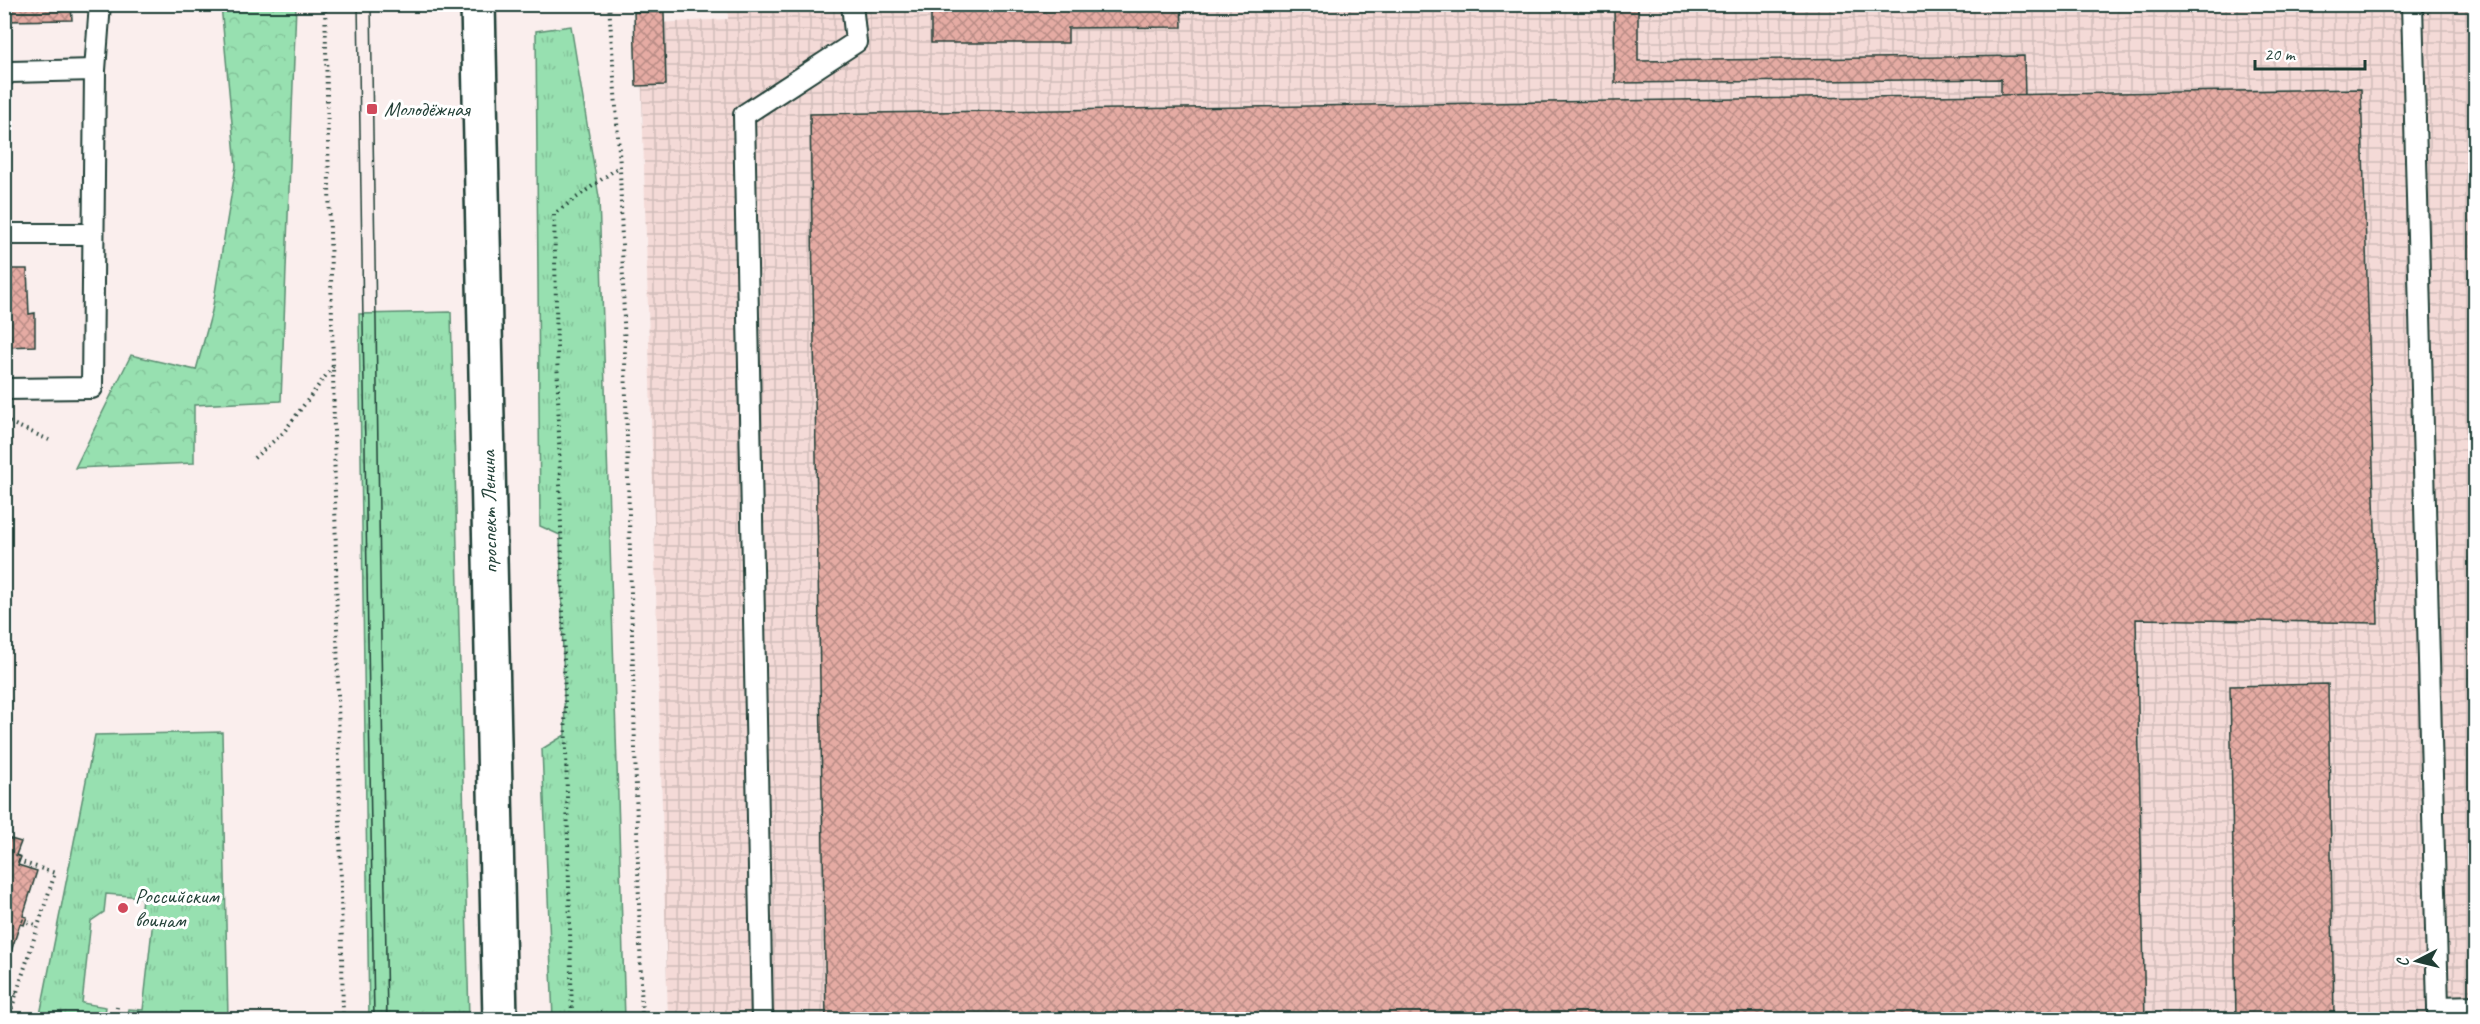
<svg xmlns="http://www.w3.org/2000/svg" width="2480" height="1024" viewBox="0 0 2480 1024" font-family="Caveat,sans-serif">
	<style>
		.industrial { fill: url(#industrial-grid) }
		.grass { fill: url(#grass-tufts); stroke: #5b8e72; stroke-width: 1.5 }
		.forest { fill: url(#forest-crowns); stroke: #5b8e72; stroke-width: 1.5 }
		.building { fill: url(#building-cross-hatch); stroke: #1f3d34; stroke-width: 1.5 }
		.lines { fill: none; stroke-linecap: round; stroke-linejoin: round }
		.service-casing { stroke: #1f3d34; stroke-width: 24 }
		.secondary-casing { stroke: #1f3d34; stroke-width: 38 }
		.path { stroke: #1f3d34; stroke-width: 4; stroke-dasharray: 1.5 4.5; stroke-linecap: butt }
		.service { stroke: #fff; stroke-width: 20 }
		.secondary { stroke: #fff; stroke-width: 33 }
		.tram { stroke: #1f3d34; stroke-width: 1.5 }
		.poi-dot { fill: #d1495b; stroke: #fff; stroke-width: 2 }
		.labels { text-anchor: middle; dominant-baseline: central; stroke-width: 6; stroke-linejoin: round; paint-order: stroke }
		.poi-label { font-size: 21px; fill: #1f3d34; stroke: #fff; text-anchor: start }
		.street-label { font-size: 21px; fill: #1f3d34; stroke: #fff }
	</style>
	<defs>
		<pattern id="industrial-grid" width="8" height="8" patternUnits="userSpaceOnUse" patternTransform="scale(1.5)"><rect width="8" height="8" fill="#f4dad7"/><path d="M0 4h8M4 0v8" fill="none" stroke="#d1bcb9"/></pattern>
		<pattern id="grass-tufts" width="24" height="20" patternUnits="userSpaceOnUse" patternTransform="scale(1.5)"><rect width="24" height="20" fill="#97e0b0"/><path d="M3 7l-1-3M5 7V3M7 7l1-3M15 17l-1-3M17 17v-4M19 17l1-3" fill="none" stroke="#82c198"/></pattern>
		<pattern id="forest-crowns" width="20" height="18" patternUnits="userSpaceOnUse" patternTransform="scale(1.5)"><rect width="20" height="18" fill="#97e0b0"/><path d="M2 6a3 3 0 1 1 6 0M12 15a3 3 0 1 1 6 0" fill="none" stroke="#82c198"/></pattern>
		<pattern id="building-cross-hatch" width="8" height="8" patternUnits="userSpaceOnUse" patternTransform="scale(1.5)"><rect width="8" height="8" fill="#e5aba3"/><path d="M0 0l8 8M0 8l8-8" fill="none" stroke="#b98c86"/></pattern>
	</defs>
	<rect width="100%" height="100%" fill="#faeeed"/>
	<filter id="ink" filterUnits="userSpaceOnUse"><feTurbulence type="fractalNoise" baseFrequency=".0167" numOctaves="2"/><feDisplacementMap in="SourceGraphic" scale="12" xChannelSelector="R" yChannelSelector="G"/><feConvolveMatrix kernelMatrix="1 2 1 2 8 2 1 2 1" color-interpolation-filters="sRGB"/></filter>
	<g filter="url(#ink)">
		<polygon class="industrial" points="728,4 2475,5 2475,1019 668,1019 640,24 728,19"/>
		<g class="grass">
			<polygon points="571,26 599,197 625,1019 553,1019 542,749 565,735 560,535 540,526 536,31"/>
			<polygon points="451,312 469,1019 369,1019 359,314"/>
			<polygon points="222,732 228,1019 127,1019 129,1009 143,1010 153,920 140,918 142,897 106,894 104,912 91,921 82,1003 106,1007 104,1019 56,1019 40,1015 95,735"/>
		</g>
		<polygon class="forest" points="221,5 296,5 281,401 194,405 194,463 75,468 131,355 196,370 212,311 236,166"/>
		<g class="building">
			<polygon points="4,4 71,4 72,20 4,21"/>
			<polygon points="931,4 1181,4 1182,27 1068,28 1068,43 931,43"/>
			<polygon points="1614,4 1638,4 1638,61 2024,56 2025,96 2001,96 2001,79 1615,83"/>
			<polygon points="634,12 664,12 666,85 636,86"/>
			<polygon points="2361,89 2378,623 2136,619 2145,1020 826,1020 810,114"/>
			<polygon points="4,269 27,269 29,314 35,313 35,346 4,347"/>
			<polygon points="2328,684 2334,1020 2236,1020 2230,686"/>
			<polygon points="4,837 21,842 16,855 21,857 18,865 37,871 23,916 27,917 24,925 20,924 4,973"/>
		</g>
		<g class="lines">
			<g class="service-casing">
				<g id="service">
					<polyline points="2412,4 2438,1007"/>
					<polyline points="4,76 10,72 95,70"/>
					<polyline points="4,234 93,234"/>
					<polyline points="4,389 92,388 95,70 100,4"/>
					<polyline points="762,1020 744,115 856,42 852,4"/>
					<polyline points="2438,1020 2438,1007 2476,1006"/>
				</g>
			</g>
			<g class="secondary-casing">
				<polyline id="secondary" points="478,4 500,1020"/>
			</g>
			<g class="path">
				<polyline points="325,4 333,366 343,1020"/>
				<polyline points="609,4 620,166 642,1020"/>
				<polyline points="4,420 49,440"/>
				<polyline points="254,458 283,433 333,366"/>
				<polyline points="22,920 38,926"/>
				<polyline points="4,989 17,993"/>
				<polyline points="8,1020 55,873 15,860"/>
				<polyline points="115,1020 117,1007"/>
				<polyline points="572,1020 554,214 620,166"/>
			</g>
			<use href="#service" class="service"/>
			<use href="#secondary" class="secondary"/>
			<g class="tram">
				<polyline points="358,4 374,1020"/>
				<polyline points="371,4 387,1020"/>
			</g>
		</g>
	</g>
	<g class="poi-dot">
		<rect x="366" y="103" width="12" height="12" rx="3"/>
		<circle cx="123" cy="908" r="6"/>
	</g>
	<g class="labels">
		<g class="poi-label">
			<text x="384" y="109">Молодёжная</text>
			<text x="135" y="896">Российским<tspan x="135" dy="24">воинам</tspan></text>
		</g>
		<g class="street-label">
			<text transform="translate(489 512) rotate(-91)">проспект Ленина</text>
		</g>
	</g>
	<rect width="2480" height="1024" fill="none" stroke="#fff" stroke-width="24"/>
	<rect x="12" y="12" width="2456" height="1000" fill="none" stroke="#1f3d34" stroke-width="2" filter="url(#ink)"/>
	<g transform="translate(2417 961) rotate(263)" stroke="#ffffff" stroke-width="4.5" paint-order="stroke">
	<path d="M0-4.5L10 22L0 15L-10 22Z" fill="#1f3d34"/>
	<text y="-9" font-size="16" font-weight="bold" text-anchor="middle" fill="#1f3d34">С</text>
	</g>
	<path d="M2255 60v9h110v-9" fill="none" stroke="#1f3d34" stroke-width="3"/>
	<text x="2264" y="60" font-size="18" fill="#1f3d34" stroke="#ffffff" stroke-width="4.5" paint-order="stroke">20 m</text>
</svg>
